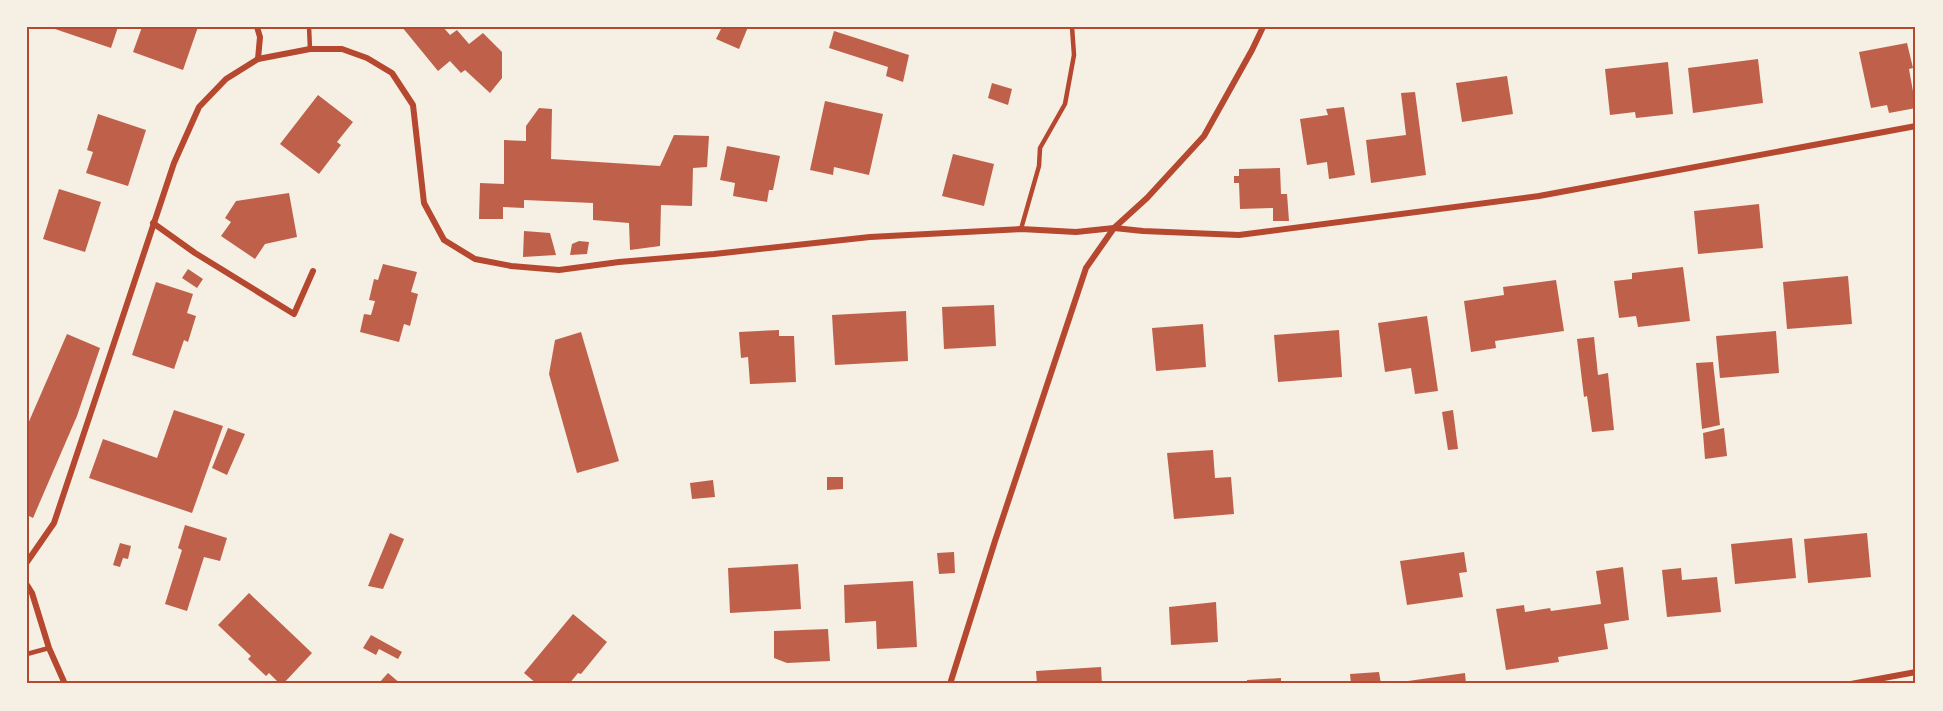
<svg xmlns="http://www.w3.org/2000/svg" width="1943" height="711" viewBox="0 0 1943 711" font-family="Roboto,sans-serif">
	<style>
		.building { fill: #bf614a }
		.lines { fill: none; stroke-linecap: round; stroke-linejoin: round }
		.service { stroke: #b5482f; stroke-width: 4.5 }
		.minor { stroke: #b5482f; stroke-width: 6 }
		.neatline { fill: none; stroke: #b5482f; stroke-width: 2 }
	</style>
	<rect width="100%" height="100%" fill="#f6efe4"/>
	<g class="building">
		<polygon points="56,27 118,27 111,48 55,29"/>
		<polygon points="142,27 198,27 183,70 133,52"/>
		<polygon points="402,27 443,27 450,35 457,30 469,44 483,33 502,52 502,78 490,93 465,70 461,73 450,61 438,71"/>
		<polygon points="722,27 748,27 739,49 716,39"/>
		<polygon points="834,31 909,55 903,82 886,76 888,67 829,48"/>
		<polygon points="1907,43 1913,68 1909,69 1916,108 1889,113 1887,105 1871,108 1859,52"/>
		<polygon points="1758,59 1763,103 1693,113 1688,68"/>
		<polygon points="1668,62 1673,114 1636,118 1635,112 1610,115 1605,69"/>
		<polygon points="1507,76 1513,114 1462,122 1456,83"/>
		<polygon points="992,83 1012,89 1008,105 988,98"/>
		<polygon points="1415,92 1426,175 1371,183 1366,140 1406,135 1401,93"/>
		<polygon points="318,95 353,122 337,142 341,145 319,174 280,144"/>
		<polygon points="825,101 883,114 869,175 834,167 833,175 810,170"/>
		<polygon points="1344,107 1355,175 1329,179 1327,162 1307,165 1300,119 1328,115 1326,109"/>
		<polygon points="539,108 552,109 551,159 660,166 674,135 709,136 707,167 693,168 692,206 661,205 660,246 630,250 629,223 593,220 593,203 524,200 524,208 503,207 503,219 479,219 480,183 504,184 504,140 526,141 526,126"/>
		<polygon points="98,114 146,130 128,186 86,173 93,152 87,150"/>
		<polygon points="727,146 780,156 773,190 769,190 767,202 733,196 735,183 720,180"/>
		<polygon points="953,154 994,164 984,206 942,196"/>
		<polygon points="1280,168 1281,194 1287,194 1289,221 1273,221 1273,208 1240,209 1239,183 1234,183 1234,176 1239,176 1239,169"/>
		<polygon points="59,189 101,202 85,252 43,239"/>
		<polygon points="289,193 297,237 265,244 255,259 221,236 231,222 225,218 236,201"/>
		<polygon points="1759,204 1763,248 1698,254 1694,211"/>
		<polygon points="524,231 550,233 556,255 523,257"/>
		<polygon points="579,241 589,242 587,254 570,255 572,244"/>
		<polygon points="383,264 417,272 411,292 418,294 410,326 404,324 399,342 360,332 364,314 371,315 375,301 369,300 374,279 378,280"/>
		<polygon points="1683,267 1690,321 1638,327 1636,316 1619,318 1614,281 1632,279 1632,273"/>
		<polygon points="188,269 203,279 197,288 182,278"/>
		<polygon points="1848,276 1852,324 1787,329 1783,282"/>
		<polygon points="1556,280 1564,331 1495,341 1496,348 1471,352 1464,301 1504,295 1503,287"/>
		<polygon points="156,282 193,294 187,313 196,316 188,342 184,340 174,369 132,355"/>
		<polygon points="994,305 996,346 944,349 942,307"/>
		<polygon points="906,311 908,361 835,365 832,315"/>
		<polygon points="1427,316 1438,391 1415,394 1411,368 1385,372 1378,323"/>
		<polygon points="1203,324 1206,367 1156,371 1152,328"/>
		<polygon points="779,330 779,336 794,336 796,382 750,384 748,357 741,358 739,332"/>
		<polygon points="1339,330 1342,377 1278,382 1274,335"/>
		<polygon points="1776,331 1779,373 1720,378 1716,336"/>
		<polygon points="581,332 619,461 577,473 549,374 555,340"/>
		<polygon points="67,334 100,348 77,416 33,518 27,515 27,426"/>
		<polygon points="1594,337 1598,375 1608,373 1614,430 1592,432 1587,396 1584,397 1577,339"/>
		<polygon points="1713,362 1720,425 1702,429 1696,363"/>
		<polygon points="174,410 223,426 192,513 89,478 103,439 157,458"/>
		<polygon points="1453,410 1458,449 1448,450 1442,412"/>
		<polygon points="228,428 245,434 227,475 212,468"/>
		<polygon points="1724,428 1727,456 1705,459 1703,433"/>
		<polygon points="1213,450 1215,478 1231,477 1234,514 1174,519 1167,453"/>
		<polygon points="827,477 843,477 843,489 827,490"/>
		<polygon points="713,480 715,497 692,499 690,483"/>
		<polygon points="185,525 227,538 220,561 204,557 187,611 165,604 182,550 178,548"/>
		<polygon points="390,533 404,539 383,589 368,586"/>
		<polygon points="1867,533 1871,577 1808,583 1804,539"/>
		<polygon points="1792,538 1796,578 1735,584 1731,544"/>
		<polygon points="120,543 131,546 128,559 123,558 120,567 113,565"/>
		<polygon points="954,552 955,573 939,574 937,553"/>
		<polygon points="1464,552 1467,572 1459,573 1463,597 1407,605 1400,561"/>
		<polygon points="798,564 801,609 730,613 728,568"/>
		<polygon points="1623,567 1629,620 1604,624 1608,649 1558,657 1559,662 1506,670 1496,609 1524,605 1525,612 1550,608 1551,611 1601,604 1596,571"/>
		<polygon points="1681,568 1682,580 1717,577 1721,612 1667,617 1662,570"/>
		<polygon points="913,581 917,647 877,649 876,621 845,623 844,585"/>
		<polygon points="249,593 312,653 283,684 280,684 269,673 266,676 248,659 251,656 218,625"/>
		<polygon points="1216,602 1218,642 1171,645 1169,607"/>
		<polygon points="573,614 607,642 581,674 578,673 569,684 537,684 524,673"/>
		<polygon points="828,629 830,661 787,663 774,658 774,631"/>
		<polygon points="371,635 402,652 398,659 379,649 376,655 363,648"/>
		<polygon points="1101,667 1102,684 1037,684 1036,671"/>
		<polygon points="1379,672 1381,684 1351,684 1350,674"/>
		<polygon points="388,673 401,684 378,684"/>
		<polygon points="1465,673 1466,684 1399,684 1408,681"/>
		<polygon points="1281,678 1281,684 1247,684 1247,680"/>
	</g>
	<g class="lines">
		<g class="service">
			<polyline points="309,27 310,49"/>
			<polyline points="1021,229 1039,166 1040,148 1065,104 1074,55 1072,27"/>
			<polyline points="27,654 49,648"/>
		</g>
		<g class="minor">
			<polyline points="257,27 260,37 258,59"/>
			<polyline points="153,223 195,253 294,314 313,271"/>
			<polyline points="27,562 54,523 174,163 199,107 226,79 258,59 310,49 342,49 367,58 392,73 413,105 424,203 444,240 475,259 511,266 559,270 619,262 714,254 870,237 1021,229 1076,232 1114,228 1143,231 1239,235 1539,196 1916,126"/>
			<polyline points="27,585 32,593 49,648 65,684"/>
			<polyline points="950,684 995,541 1086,268 1114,228 1147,198 1204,136 1252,50 1263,27"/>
			<polyline points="1851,684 1916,672"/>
		</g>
	</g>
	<rect width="1943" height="711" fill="none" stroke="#f6efe4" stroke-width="57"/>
	<rect x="28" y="28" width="1886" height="654" class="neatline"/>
</svg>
